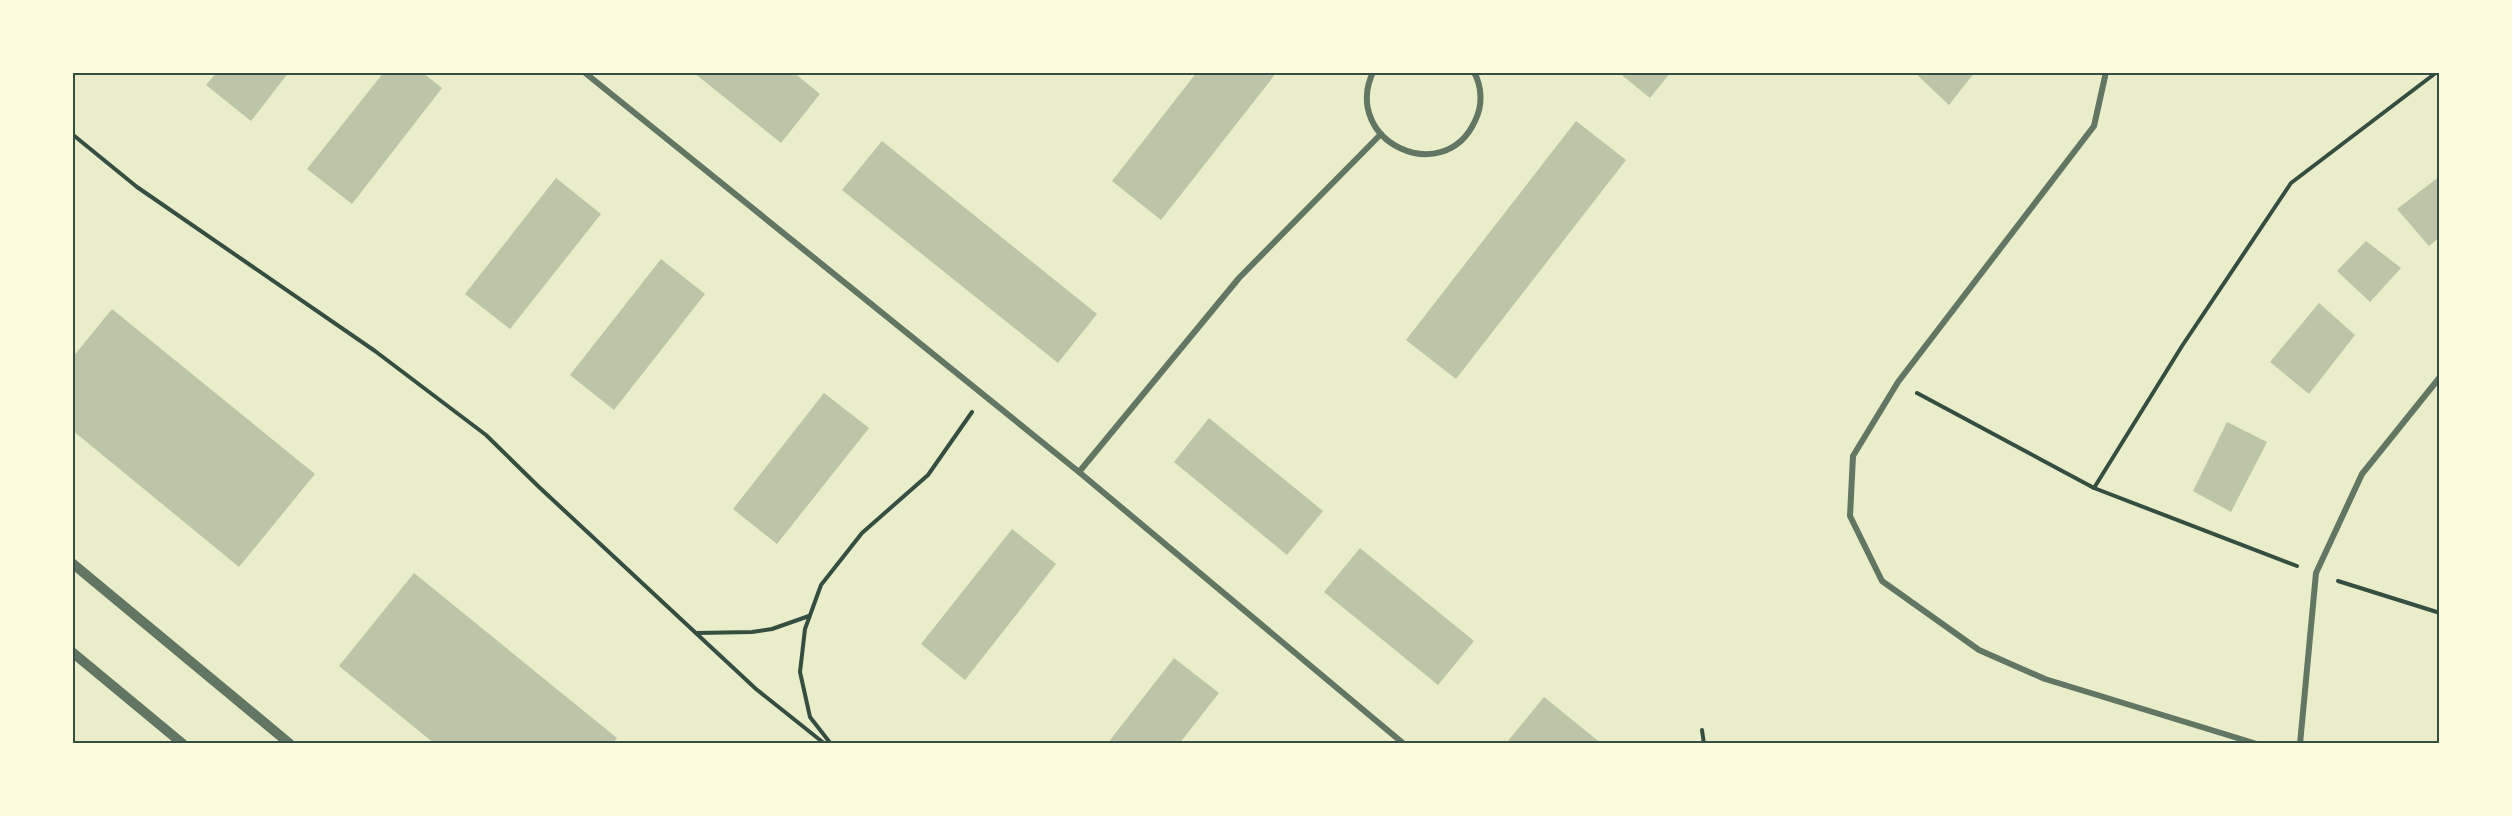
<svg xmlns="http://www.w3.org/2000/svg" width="2512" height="816" viewBox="0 0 2512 816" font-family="Overpass,sans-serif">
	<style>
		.building { fill: #bcc5a7 }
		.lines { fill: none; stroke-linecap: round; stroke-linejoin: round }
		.path { stroke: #344e41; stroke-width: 4 }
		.minor { stroke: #617663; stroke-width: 6 }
		.tertiary { stroke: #617663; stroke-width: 10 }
		.neatline { fill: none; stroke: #344e41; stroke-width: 2 }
	</style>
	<rect width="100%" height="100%" fill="#e9edc9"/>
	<g class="building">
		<polygon points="217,72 289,72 251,121 206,85"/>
		<polygon points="384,72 422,72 442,88 352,204 307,169"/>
		<polygon points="693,72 793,72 820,94 781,143"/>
		<polygon points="1197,72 1277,72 1161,220 1112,181"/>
		<polygon points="1618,72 1671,72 1650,98"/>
		<polygon points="1914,72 1975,72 1949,105"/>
		<polygon points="1576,121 1626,160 1456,379 1406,340"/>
		<polygon points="882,141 1097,314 1058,363 842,190"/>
		<polygon points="2440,176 2440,237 2429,246 2397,209"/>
		<polygon points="556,178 601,214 510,329 465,294"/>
		<polygon points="2366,241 2401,268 2370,302 2337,271"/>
		<polygon points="661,259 705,294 614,410 570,375"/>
		<polygon points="2319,303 2355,335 2309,394 2270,362"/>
		<polygon points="112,309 315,474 239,567 72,430 72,358"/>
		<polygon points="824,393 869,428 777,544 733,509"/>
		<polygon points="1209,418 1323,511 1287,555 1174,462"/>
		<polygon points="2227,422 2267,442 2231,512 2193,491"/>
		<polygon points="1012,529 1056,564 965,680 921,644"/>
		<polygon points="1360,548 1474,641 1438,685 1324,592"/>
		<polygon points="414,573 617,738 612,744 435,744 339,666"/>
		<polygon points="1174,658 1219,693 1179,744 1107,744"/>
		<polygon points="1544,697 1602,744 1512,744 1508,741"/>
	</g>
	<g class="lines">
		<g class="path">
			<polyline points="72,134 137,187 375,351 486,435 539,487 756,689 825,744"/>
			<polyline points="1917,393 2094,488 2182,346 2291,183 2437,72"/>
			<polyline points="2094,488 2297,566"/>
			<polyline points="2338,581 2440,613"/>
			<polyline points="696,633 752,632 772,629 809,616"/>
			<polyline points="1702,730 1704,744"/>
			<polyline points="831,744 810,717 800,672 805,629 821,585 862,533 928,475 972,412"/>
		</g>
		<g class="minor">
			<polyline points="584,72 1079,472 1404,744"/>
			<path d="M1373,72C1341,142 1444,189 1475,121C1483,105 1482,87 1474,72"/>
			<polyline points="2106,72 2094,126 1898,382 1853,456 1850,516 1882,581 1979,650 2045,679 2257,744"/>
			<polyline points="1079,472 1239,278 1381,134"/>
			<polyline points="2300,744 2316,573 2362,474 2440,377"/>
		</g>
		<g class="tertiary">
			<polyline points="72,563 290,744"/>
			<polyline points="72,652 183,744"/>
		</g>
	</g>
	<rect width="2512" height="816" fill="none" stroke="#fefae0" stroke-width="147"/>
	<rect x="74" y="74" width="2364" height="668" class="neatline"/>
</svg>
